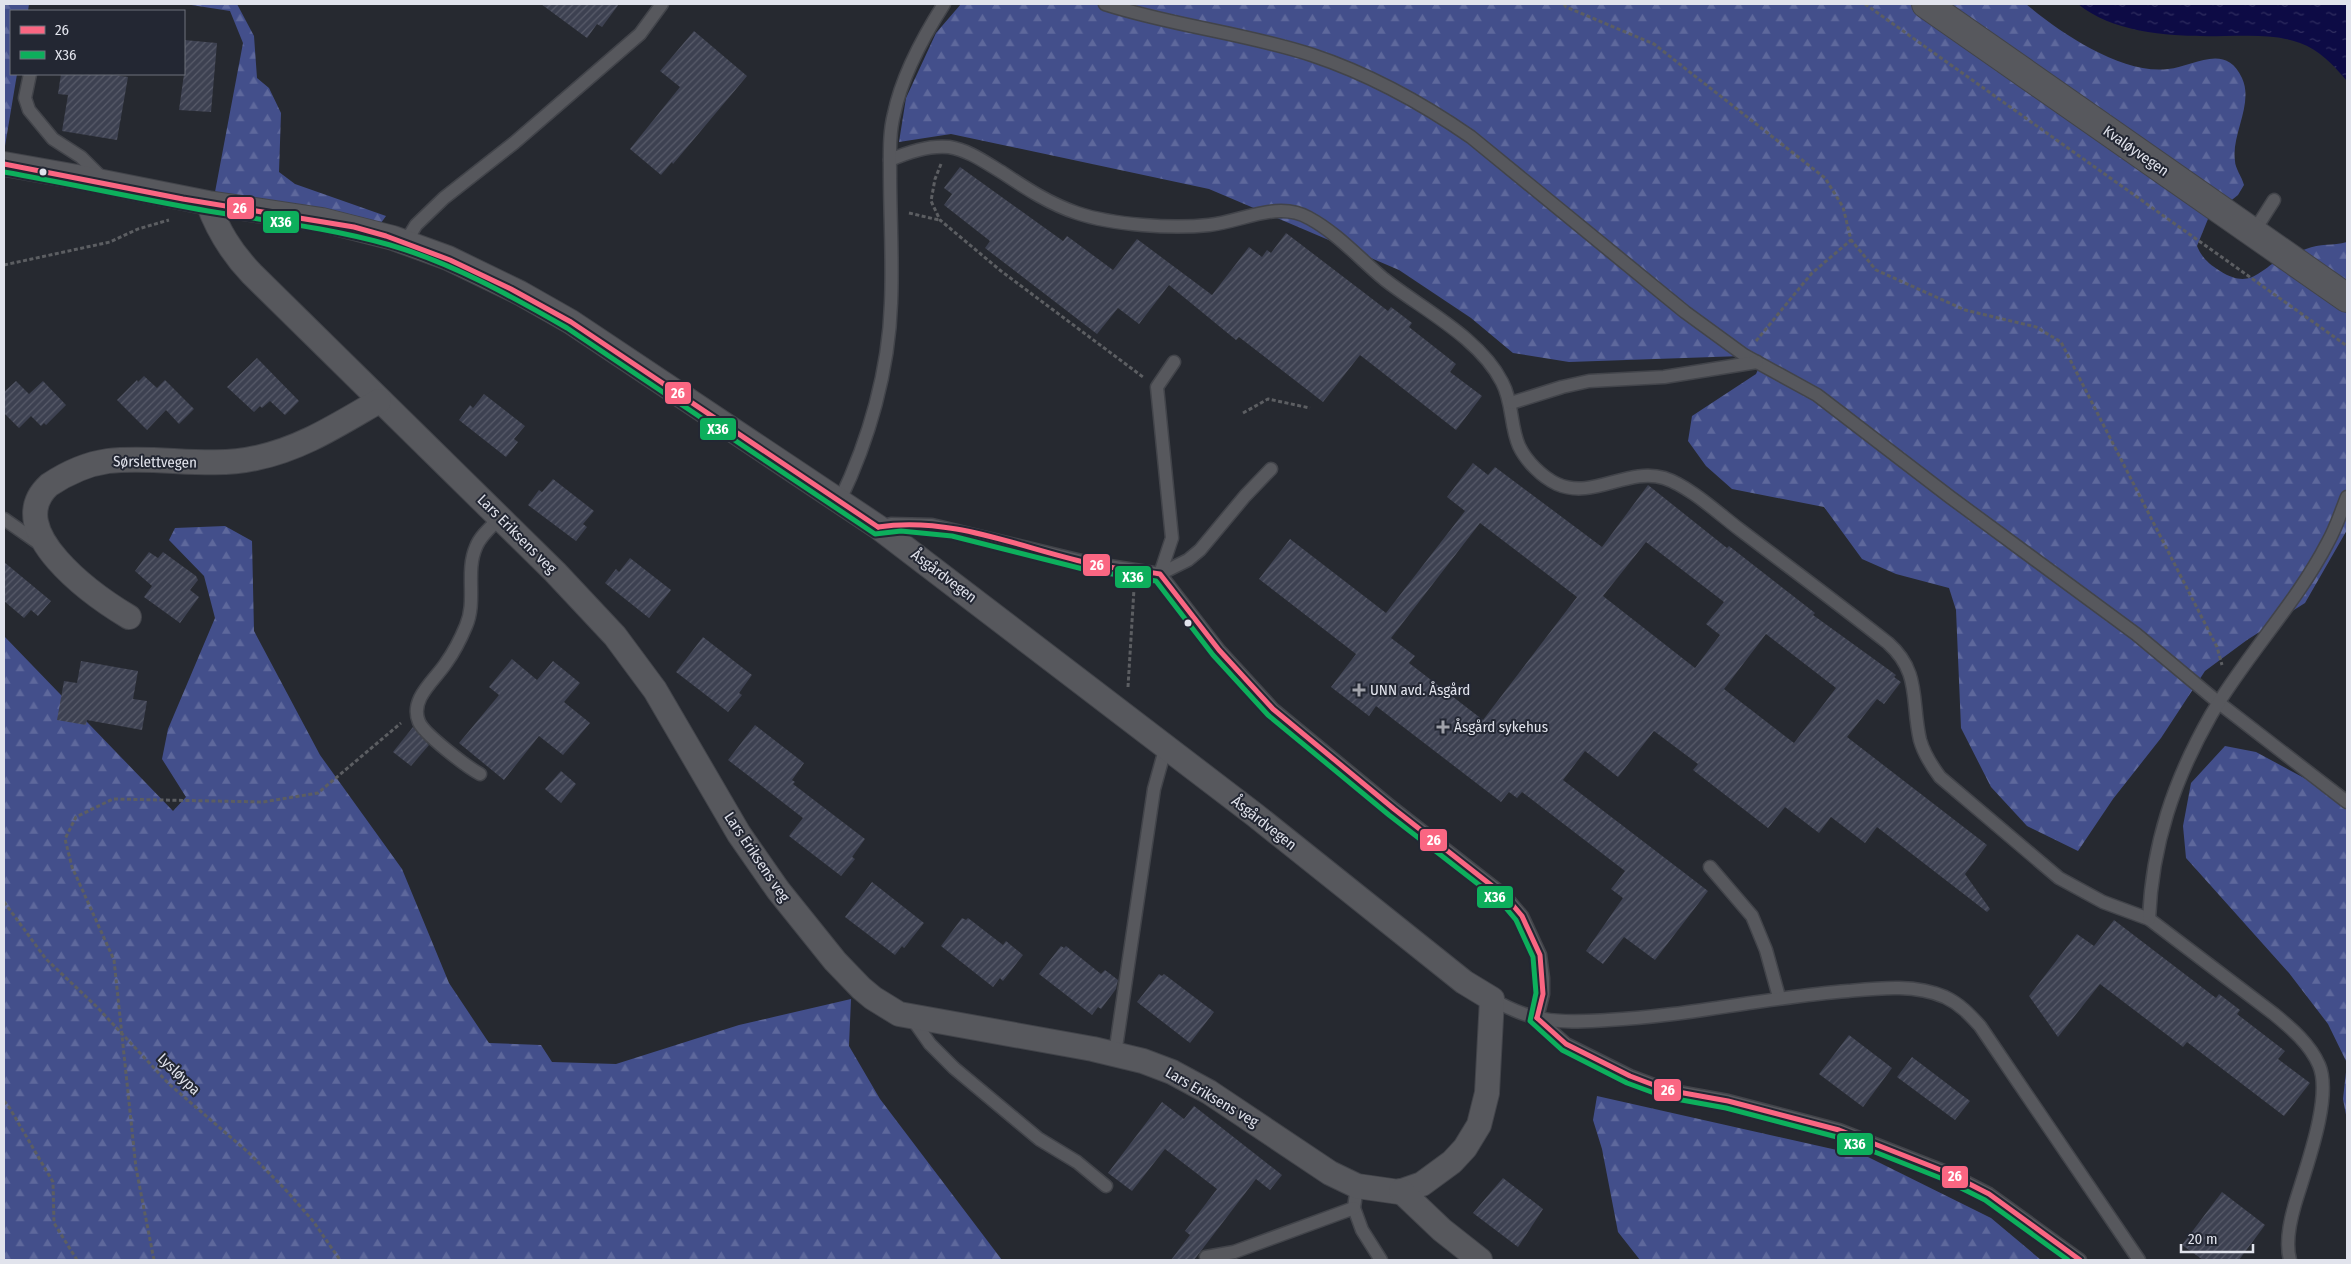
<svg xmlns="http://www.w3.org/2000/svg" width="2351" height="1264" viewBox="0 0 2351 1264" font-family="'Fira Sans Condensed',sans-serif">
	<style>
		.forest { fill: url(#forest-firs) }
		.water { fill: url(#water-ripples) }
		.building { fill: url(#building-hatch); fill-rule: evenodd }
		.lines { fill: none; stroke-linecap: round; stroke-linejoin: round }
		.service-casing { stroke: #42444a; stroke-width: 15 }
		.minor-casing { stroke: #42444a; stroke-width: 26 }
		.tertiary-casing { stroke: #42444a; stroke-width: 30 }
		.path { stroke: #5c5e62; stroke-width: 3; stroke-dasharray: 4 2.5; stroke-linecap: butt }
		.service { stroke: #57585d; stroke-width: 12 }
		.minor { stroke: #57585d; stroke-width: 24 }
		.tertiary { stroke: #57585d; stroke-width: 28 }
		.bus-1-casing { stroke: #232733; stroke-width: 9 }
		.bus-2-casing { stroke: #232733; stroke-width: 9 }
		.bus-1 { stroke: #fa6682; stroke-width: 5 }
		.bus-2 { stroke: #0daf5c; stroke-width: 5 }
		.bus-dot { fill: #e1e3ec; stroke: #232733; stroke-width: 2 }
		.poi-dot { fill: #a0a2aa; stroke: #232733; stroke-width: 2 }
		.labels { text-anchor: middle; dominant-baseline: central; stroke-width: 4; stroke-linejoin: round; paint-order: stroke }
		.street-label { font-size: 15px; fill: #e1e3ec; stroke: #232733 }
		.poi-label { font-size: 15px; fill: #e1e3ec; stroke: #232733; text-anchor: start }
		.line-badge { stroke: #232733; stroke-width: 2 }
		.badge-label { font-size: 14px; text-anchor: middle; font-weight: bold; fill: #fff }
	</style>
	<defs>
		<pattern id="forest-firs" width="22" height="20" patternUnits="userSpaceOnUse" patternTransform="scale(1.25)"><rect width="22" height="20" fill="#434f8b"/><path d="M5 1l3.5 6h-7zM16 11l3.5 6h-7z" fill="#5e689c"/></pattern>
		<pattern id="water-ripples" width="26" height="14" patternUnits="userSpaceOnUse" patternTransform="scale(1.25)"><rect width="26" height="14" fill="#0d0b45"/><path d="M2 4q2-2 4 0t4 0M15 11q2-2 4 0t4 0" fill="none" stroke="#302e60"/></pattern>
		<pattern id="building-hatch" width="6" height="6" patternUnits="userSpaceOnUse" patternTransform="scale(1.25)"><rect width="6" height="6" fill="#3d4151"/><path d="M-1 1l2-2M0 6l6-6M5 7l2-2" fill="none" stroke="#595c6a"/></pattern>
	</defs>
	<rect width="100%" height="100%" fill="#262930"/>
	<g class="forest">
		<polygon points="4,4 29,4 28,11 11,11 11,74 17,74 4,152"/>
		<polygon points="185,4 237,4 254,36 257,78 269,88 281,113 279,172 295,184 386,216 381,223 215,192 243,43 230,11"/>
		<path d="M961,4H1095L1103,7V4H2026C2059,32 2122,75 2168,69C2194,66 2226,42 2242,78C2254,104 2231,134 2235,161C2235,168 2242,177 2244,185L2238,195L2208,219L2197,246C2202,258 2209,264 2220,271C2249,289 2257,273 2281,258C2289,254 2298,252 2306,249C2320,243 2333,246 2347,242V530L2305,603L2247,640L2205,671L2161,738L2113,799L2078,851L2027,826L1991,787L1961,728L1956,610L1949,588L1896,574L1862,559L1824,507L1732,489L1706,466L1688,441L1692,416L1756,374L1761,363L1742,356L1569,362L1513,353L1471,318L1399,270L1209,189L951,134L899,142L906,98L936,33Z"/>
		<polygon points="225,526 252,541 254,631 320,755 402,869 449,983 489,1043 541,1045 552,1062 616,1064 739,1025 851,999 849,1046 880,1099 1002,1260 4,1260 4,636 173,811 186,797 162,759 168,729 215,618 204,576 169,540 175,528"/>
		<polygon points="2225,746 2256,752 2347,801 2347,1120 2343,1099 2347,1063 2328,1024 2289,973 2186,858 2183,826 2191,783"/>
		<polygon points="1597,1096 1868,1157 1991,1218 2041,1260 1640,1260 1618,1232 1602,1149 1593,1120"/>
	</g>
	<path class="water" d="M2078,4H2347V81C2333,65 2320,50 2300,43C2275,34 2251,36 2225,36C2178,37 2116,35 2078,4Z"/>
	<g class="building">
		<polygon points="541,4 619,4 602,27 597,24 587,38"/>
		<polygon points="694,31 747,76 673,164 672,162 661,175 630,149 680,87 660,71"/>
		<polygon points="184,40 217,43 211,112 179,110 184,74"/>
		<polygon points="61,74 109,74 128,77 117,140 62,131 68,95 58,94"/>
		<polygon points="960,167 1063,241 1067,236 1113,270 1137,239 1212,295 1249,247 1262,257 1267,250 1271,253 1286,233 1388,311 1391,307 1412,323 1409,327 1456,364 1450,372 1482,396 1456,430 1360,355 1323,402 1239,337 1236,340 1169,285 1139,324 1118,308 1097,334 985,248 990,241 944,205 952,194 944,188"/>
		<polygon points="257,358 299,401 285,415 270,401 262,408 260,406 254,412 227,387"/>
		<polygon points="144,376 157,388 165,380 194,409 179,424 166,410 147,430 117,400 137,380 138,382"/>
		<polygon points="16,381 29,394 43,381 66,405 46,425 44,423 41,426 31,416 19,428 4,413 4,392"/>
		<polygon points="484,394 525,426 514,439 518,442 506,457 459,420 470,405 473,408"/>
		<path d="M1473,463L1488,475L1495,467L1602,547L1648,485L1727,548L1729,546L1815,613L1813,615L1896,675L1894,677L1901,682L1884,704L1877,699L1847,737L1987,845L1965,874L1990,909L1987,912L1877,827L1865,843L1831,817L1819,833L1785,807L1768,828L1693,770L1698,764L1654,731L1618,777L1585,751L1563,780L1708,891L1655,960L1624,937L1603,964L1586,951L1623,898L1611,889L1625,871L1522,792L1517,798L1509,792L1501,802L1376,706L1369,716L1331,687L1356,654L1259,579L1290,539L1386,613L1465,511L1447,497ZM1480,523L1577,597L1483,720L1409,663L1415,656L1391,638ZM1646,542L1724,602L1706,624L1720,635L1695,668L1603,596ZM1766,634L1836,688L1794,743L1724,689Z"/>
		<polygon points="553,479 594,511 583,524 587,527 576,541 528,505 539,490 542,492"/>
		<polygon points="149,552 158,558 163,552 196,576 198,580 190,590 199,597 180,623 144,597 152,586 135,571"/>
		<polygon points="630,558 671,590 649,618 605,583 616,569 619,572"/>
		<polygon points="4,562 51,601 38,616 31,610 24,618 4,601"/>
		<polygon points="703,637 752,675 739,693 742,695 728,712 676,672"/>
		<polygon points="512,659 537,680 553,661 580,683 564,702 590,723 563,755 539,736 504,780 459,743 499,695 489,687"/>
		<polygon points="81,661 138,671 133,699 147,701 142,730 87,720 86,725 57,720 64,681 77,683"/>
		<polygon points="755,725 804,763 792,780 795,782 793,784 865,839 852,857 855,859 841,876 789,836 803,818 728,760"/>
		<polygon points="413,727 429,745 411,766 393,752"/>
		<polygon points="561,771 576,784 561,803 545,789"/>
		<polygon points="872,882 924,923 904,948 902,946 895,955 845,917"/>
		<polygon points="962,918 966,920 968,918 1003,945 1006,941 1023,955 1003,981 1000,978 993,987 941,946"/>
		<polygon points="2114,920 2216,998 2219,994 2240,1010 2237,1014 2285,1051 2278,1059 2310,1083 2284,1116 2187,1042 2183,1047 2100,984 2058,1037 2029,996 2077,934 2094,946"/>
		<polygon points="1061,946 1064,948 1066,946 1101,974 1105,970 1118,980 1116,989 1101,1009 1098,1007 1092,1015 1039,974"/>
		<polygon points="1159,974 1162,976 1164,974 1214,1012 1190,1043 1137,1002"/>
		<polygon points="1849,1035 1892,1068 1863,1107 1819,1074"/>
		<polygon points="1912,1057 1970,1101 1955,1120 1897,1077"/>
		<polygon points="1162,1102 1184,1119 1194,1106 1282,1175 1270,1190 1256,1179 1194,1260 1171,1260 1190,1235 1185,1231 1217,1189 1165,1149 1132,1191 1108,1173"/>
		<polygon points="1503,1178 1543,1209 1518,1247 1473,1213"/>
		<polygon points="2222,1192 2265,1225 2239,1260 2203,1260 2182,1245"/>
	</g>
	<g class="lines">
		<g class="service-casing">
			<g id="service">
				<path d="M1105,4C1173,26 1245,33 1312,55C1369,74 1422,103 1471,137L1685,312L1744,355L1817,395L1950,497L2136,634L2219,703L2347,802"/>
				<polyline points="30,74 25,98 29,110 53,139 81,157 103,179"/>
				<path d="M890,160C908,152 929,145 949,147C969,150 986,163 1003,173C1027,189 1050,204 1077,213C1113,225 1172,229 1209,225C1241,222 1278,200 1309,218C1337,233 1360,259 1384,279C1422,309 1480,338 1502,382C1513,402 1510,426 1519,446C1526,461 1542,477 1557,484C1593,500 1628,467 1664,478C1689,486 1718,513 1739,529C1789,567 1839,604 1888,643C1921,672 1911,701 1920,740C1924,754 1931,765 1940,777L2059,878L2103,902L2149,919L2274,1014C2291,1028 2310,1044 2319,1065C2333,1097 2305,1170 2295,1204C2290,1221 2285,1242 2290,1260"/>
				<polyline points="2253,233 2274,200"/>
				<polyline points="405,243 416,225 444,198 514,143 640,34 662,4"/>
				<polyline points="1511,403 1562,387 1589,381 1664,377 1757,362"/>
				<path d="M840,500C869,440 889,370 891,303C893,260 890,217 890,174C890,154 889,133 894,114C902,75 923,37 944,4"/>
				<polyline points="4,519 37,542"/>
				<polyline points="878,527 891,524 932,525 1090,563 1160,574 1188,560 1200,550 1245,496 1271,469"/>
				<polyline points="1160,574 1219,650 1273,709 1394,809 1505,896 1522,916 1540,955 1543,978 1543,994 1537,1018 1566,1044 1630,1076 1667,1090 1728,1101 1839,1130 1946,1172 1989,1194 2080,1260"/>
				<polyline points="1160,574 1172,538 1157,387 1174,362"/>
				<path d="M480,774C467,767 424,734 419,722C409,699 435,680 446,663C454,652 461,638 466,626C477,601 465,572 476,547C480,536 492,526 500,518"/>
				<polyline points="1710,867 1752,916 1766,950 1779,997"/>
				<path d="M2149,919C2152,844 2174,780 2211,715C2246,655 2296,604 2328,542C2336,528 2341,512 2347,497"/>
				<path d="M1492,999C1509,1009 1525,1016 1544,1019C1564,1023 1588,1021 1608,1020C1689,1016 1768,997 1848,991C1880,988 1915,984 1945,997C1960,1004 1970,1015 1980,1026L2139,1260"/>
				<polyline points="911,1017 930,1044 954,1068 1039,1139 1077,1162 1106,1186"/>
				<polyline points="1115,1054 1154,789 1166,746"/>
				<polyline points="1357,1186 1354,1208 1362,1230 1381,1260"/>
				<polyline points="1206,1257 1234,1252 1354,1208"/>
			</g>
		</g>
		<g class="minor-casing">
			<g id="minor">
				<path d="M4,164L83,178L208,203L322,220L393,238L448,258L520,293L571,322L878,527L1255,815L1464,982L1492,999L1487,1093L1479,1125L1465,1148L1452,1162L1422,1184L1399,1192L1357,1186L1330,1173L1209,1092L1172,1072L1143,1061L1093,1049L899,1014L873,998L861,988L835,961L778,890L739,834L655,690L615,636L555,572L252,274C231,252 218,231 208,203"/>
				<path d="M129,617C94,596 0,530 49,485C67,473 87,464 108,461C157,455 207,469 256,458C301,449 339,424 379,401"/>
				<polyline points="1401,1191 1442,1230 1480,1260"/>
			</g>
		</g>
		<g class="tertiary-casing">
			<polyline id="tertiary" points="1926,4 2347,298"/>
		</g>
		<g class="path">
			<polyline points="1564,4 1566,7 1654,44 1825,178 1843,207 1851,240 1876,270 1965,310 2036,327 2061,342 2217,647 2222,665"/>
			<polyline points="1865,4 2347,346"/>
			<polyline points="941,164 935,179 931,201 940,220 1001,271 1143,377"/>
			<polyline points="909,213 939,220"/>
			<polyline points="4,265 110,242 138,229 169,220"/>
			<polyline points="1756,341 1812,273 1851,240"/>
			<polyline points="1243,413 1268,399 1310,408"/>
			<polyline points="1128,687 1134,589"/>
			<polyline points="4,902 46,959 97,1007 168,1083 249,1153 284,1188 313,1221 340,1260"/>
			<polyline points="4,1101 9,1107 53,1182 54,1223 77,1260"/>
			<polyline points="154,1260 136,1168 114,960 72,867 65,839 76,817 113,799 263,802 318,793 401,723"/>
		</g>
		<use href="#service" class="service"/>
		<use href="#minor" class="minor"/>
		<use href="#tertiary" class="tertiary"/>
		<g class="bus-1-casing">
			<g id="bus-1">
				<polyline points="4,164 183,199 354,227 386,236 450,260 511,289 571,322 878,527"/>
				<path d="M878,527C951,516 1018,547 1088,563C1112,569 1136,570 1160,574L1219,650L1273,709L1394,809L1505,896L1522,916L1540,955L1543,994L1537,1018"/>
				<polyline points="1537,1018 1566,1044 1630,1076 1667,1090 1728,1101 1839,1130 1946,1172 1989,1194 2080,1260"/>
			</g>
		</g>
		<g class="bus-2-casing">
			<path id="bus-2" d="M4,172C72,184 140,199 208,211C269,221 330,228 390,245C452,263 511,296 567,328L875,534L901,531L952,536L1087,570L1156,581L1213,655L1268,715L1389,815L1500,901L1516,920L1533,957L1536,993L1530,1021L1562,1050L1627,1083L1665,1097L1726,1108L1837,1137L1943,1179L1985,1200L2068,1260"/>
		</g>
		<use href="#bus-1" class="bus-1"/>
		<use href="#bus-2" class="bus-2"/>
	</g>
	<g class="bus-dot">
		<circle cx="43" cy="172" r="4.5"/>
		<circle cx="1188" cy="623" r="4.5"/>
	</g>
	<g class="poi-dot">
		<path d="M1356.5 682.5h5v5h5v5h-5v5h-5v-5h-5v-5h5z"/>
		<path d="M1440.5 719.5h5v5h5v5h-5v5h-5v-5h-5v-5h5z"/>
	</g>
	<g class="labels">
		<g class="street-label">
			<text transform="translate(2136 151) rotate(35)">Kvaløyvegen</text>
			<text transform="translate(155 462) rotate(1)">Sørslettvegen</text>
			<text transform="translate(517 534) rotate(45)">Lars Eriksens veg</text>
			<text transform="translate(944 576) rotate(37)">Åsgårdvegen</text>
			<text transform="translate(1264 823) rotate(38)">Åsgårdvegen</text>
			<text transform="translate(757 857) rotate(56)">Lars Eriksens veg</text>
			<text transform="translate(179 1074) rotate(44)">Lysløypa</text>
			<text transform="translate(1212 1097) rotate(30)">Lars Eriksens veg</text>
		</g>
		<g class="poi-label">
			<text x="1370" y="690">UNN avd. Åsgård</text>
			<text x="1454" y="727">Åsgård sykehus</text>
		</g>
	</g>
	<g class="line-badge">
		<rect x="226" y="196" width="29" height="24" rx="5" fill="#fa6682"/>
		<rect x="262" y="210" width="38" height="24" rx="5" fill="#0daf5c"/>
		<rect x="664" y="381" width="28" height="24" rx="5" fill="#fa6682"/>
		<rect x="699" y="417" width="38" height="24" rx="5" fill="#0daf5c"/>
		<rect x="1082" y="553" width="29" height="24" rx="5" fill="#fa6682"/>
		<rect x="1114" y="565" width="38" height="24" rx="5" fill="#0daf5c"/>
		<rect x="1419" y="828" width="29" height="24" rx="5" fill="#fa6682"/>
		<rect x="1476" y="885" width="38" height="24" rx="5" fill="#0daf5c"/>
		<rect x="1653" y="1078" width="29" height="24" rx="5" fill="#fa6682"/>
		<rect x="1836" y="1132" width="38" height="24" rx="5" fill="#0daf5c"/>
		<rect x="1941" y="1165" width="28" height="24" rx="5" fill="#fa6682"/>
	</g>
	<g class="badge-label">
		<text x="240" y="213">26</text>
		<text x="281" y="227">X36</text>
		<text x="678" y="398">26</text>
		<text x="718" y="434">X36</text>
		<text x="1097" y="570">26</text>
		<text x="1133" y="582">X36</text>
		<text x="1434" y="845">26</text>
		<text x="1495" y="902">X36</text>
		<text x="1668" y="1095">26</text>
		<text x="1855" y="1149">X36</text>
		<text x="1955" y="1181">26</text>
	</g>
	<rect width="2351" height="1264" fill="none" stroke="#e1e3ec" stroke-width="10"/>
	<rect x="10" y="10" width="175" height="65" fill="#232733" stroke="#6f727d"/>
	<rect x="20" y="26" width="25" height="8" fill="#fa6682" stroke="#6f727d"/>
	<text x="55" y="35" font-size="15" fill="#e1e3ec">26</text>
	<rect x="20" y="51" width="25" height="8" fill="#0daf5c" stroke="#6f727d"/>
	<text x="55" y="60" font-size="15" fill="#e1e3ec">X36</text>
	<path d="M2181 1244v8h72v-8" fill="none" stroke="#e1e3ec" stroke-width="2.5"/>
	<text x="2188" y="1244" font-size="15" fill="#e1e3ec" stroke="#232733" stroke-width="4" paint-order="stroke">20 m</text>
</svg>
